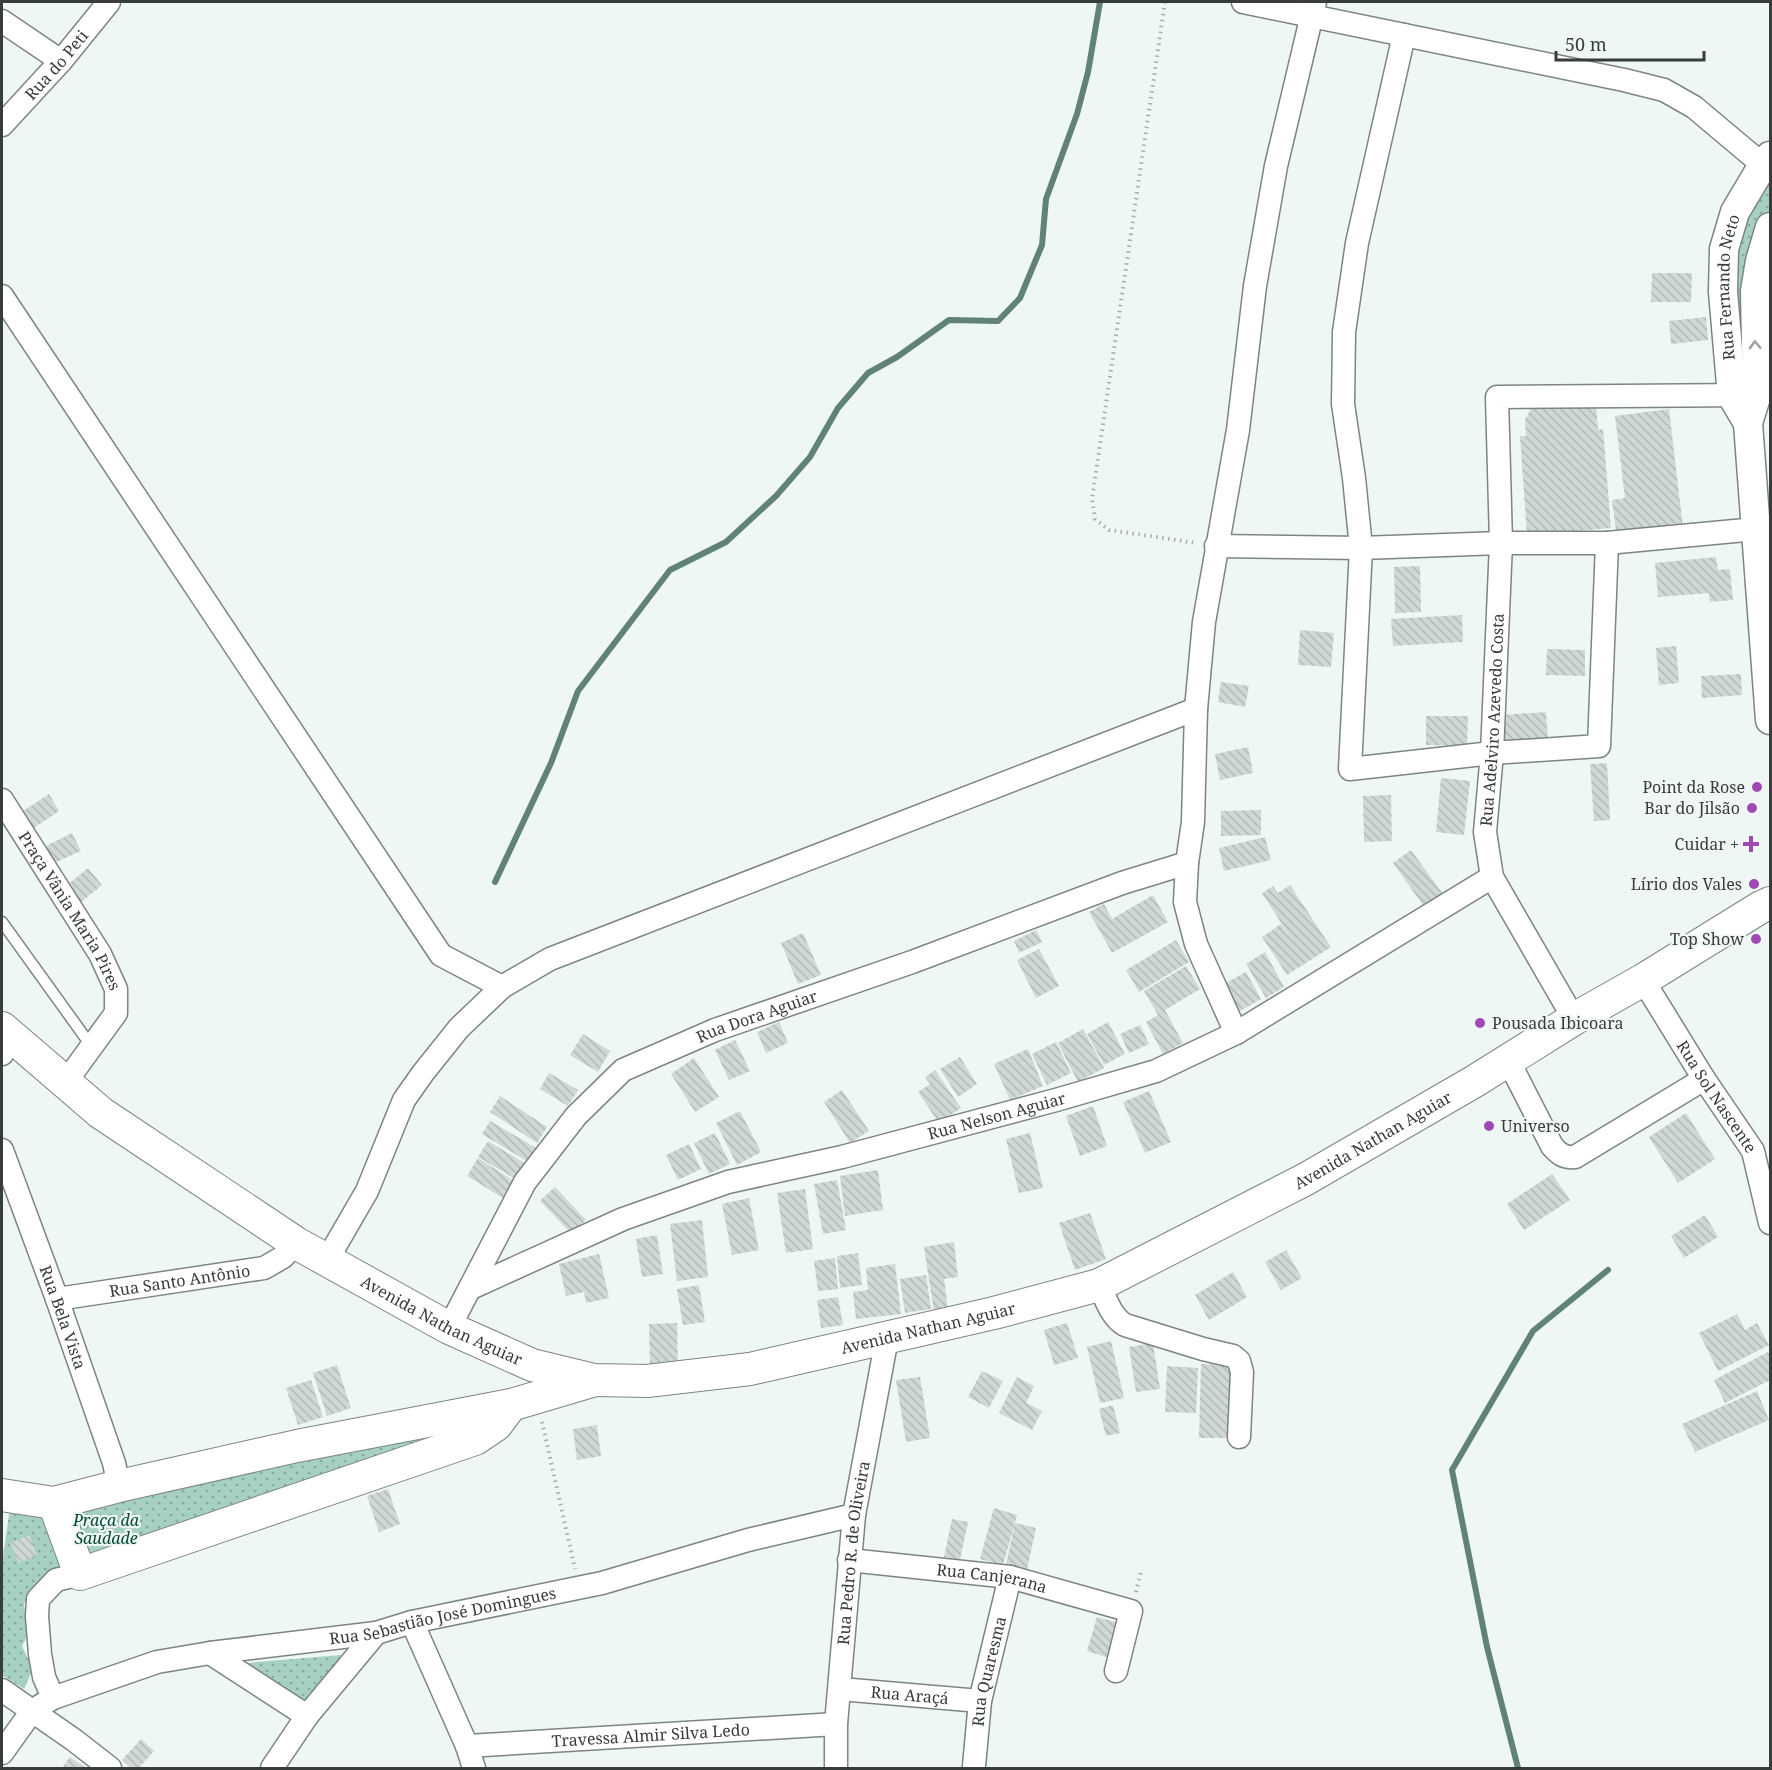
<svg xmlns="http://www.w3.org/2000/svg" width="1772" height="1770" viewBox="0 0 1772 1770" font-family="'Noto Serif',serif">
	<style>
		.park { fill: url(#park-dots) }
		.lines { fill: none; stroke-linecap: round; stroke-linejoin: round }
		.stream { stroke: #618376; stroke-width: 6 }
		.building { fill: url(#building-back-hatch) }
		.service-casing { stroke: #7c8582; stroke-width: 13 }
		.minor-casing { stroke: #7c8582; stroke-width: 25 }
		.tertiary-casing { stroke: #7c8582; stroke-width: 31 }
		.secondary-casing { stroke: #7c8582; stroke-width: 34 }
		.path { stroke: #a6adaa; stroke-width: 4; stroke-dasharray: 1.5 4.5; stroke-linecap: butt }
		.service { stroke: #fff; stroke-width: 10 }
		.minor { stroke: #fff; stroke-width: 22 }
		.tertiary { stroke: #fff; stroke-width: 28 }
		.secondary { stroke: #fff; stroke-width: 32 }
		.oneway { stroke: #9c9e9c }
		.poi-dot { fill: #a049b6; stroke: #eef7f3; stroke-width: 2 }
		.labels { text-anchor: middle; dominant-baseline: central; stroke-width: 4.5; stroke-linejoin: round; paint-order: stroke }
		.street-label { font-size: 16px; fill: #383c3a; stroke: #eef7f3 }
		.poi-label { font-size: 16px; fill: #383c3a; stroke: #eef7f3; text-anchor: end }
		.park-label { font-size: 16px; font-style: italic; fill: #054938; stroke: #eef7f3 }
	</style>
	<defs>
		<pattern id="park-dots" width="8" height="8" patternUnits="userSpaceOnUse" patternTransform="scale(1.5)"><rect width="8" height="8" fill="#a6d0c0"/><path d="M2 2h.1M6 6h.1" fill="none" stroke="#88aa9d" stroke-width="1.8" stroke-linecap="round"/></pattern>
		<pattern id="building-back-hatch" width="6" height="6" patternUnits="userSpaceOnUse" patternTransform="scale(1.5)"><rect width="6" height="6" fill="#cfd8d4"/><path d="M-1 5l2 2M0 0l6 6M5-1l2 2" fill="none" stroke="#b2bab7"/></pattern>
	</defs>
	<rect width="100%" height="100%" fill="#eef7f3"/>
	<g class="park">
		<polygon points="1770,170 1770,209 1762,226 1745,323 1737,386 1733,251 1750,203"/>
		<polygon points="439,1426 442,1436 88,1563 71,1511"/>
		<polygon points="10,1508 47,1512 61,1568 39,1581 24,1604 28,1635 22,1646 33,1669 24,1689 2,1675 2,1563"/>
		<polygon points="341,1655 345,1661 314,1712 234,1664"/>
	</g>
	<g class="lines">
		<g class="stream">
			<polyline points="495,882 551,763 578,691 670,570 726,542 776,496 810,457 838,408 868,373 897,357 949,320 998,321 1020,298 1042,245 1046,199 1077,114 1088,72 1100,2"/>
			<polyline points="1518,1768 1487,1647 1452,1470 1533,1331 1608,1270"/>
		</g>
	</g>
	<g class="building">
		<polygon points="1652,273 1692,273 1691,302 1651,302"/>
		<polygon points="1706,317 1708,340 1671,344 1669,321"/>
		<polygon points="1561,402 1596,405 1598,430 1603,429 1611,528 1527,535 1520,436 1526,436 1525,419 1531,409"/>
		<polygon points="1669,409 1683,528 1629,535 1629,529 1616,530 1612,500 1625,498 1615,416"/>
		<polygon points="1716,557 1718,570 1730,569 1733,600 1710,602 1709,593 1658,597 1655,563"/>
		<polygon points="1420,566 1421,612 1395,613 1394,567"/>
		<polygon points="1462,615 1463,642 1393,646 1391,619"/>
		<polygon points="1300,630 1334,633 1331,667 1298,665"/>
		<polygon points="1676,646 1679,683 1659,685 1656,648"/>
		<polygon points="1547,649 1585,650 1585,676 1546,675"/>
		<polygon points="1741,674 1742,695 1702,698 1701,676"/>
		<polygon points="1221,682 1249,686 1245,707 1218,702"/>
		<polygon points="1546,712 1548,740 1504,744 1501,715"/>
		<polygon points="1426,716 1468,716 1467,746 1426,745"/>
		<polygon points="1248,747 1253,773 1220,780 1215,754"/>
		<polygon points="1607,763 1610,820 1594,821 1590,764"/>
		<polygon points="1441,778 1470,781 1464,835 1436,832"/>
		<polygon points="49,794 59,811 34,828 23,811"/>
		<polygon points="1391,795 1392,841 1364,842 1363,796"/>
		<polygon points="1261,810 1261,835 1221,836 1221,811"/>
		<polygon points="72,833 81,851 54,863 46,846"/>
		<polygon points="1265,837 1271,860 1224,871 1219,848"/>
		<polygon points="1411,850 1443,894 1425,908 1393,863"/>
		<polygon points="88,868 102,885 80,903 67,885"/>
		<polygon points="1290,885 1331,947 1287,975 1262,937 1281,924 1294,943 1262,893 1273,886 1278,893"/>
		<polygon points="1153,895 1168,922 1112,953 1089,912 1104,904 1112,919"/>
		<polygon points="1036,930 1042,942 1019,953 1014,941"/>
		<polygon points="803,933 821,975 798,984 781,943"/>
		<polygon points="1176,940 1189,962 1139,992 1126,970"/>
		<polygon points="1039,949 1059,986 1036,998 1017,960"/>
		<polygon points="1265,952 1284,987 1266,998 1246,964"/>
		<polygon points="1186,966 1200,989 1165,1010 1183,1043 1163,1054 1146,1022 1158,1015 1144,991"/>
		<polygon points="1246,972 1261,999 1238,1012 1222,985"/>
		<polygon points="779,1022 788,1043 766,1053 757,1032"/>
		<polygon points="1108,1022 1125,1054 1104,1065 1087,1034"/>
		<polygon points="1140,1025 1149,1044 1129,1053 1120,1034"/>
		<polygon points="1083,1029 1104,1068 1078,1082 1058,1043"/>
		<polygon points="583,1034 610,1051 598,1072 570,1055"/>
		<polygon points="735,1040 750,1071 729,1080 715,1050"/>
		<polygon points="1056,1042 1071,1073 1047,1085 1032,1054"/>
		<polygon points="1028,1049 1043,1086 1010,1100 994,1064"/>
		<polygon points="960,1057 977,1084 958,1097 940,1069"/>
		<polygon points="694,1058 719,1097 695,1112 671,1074"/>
		<polygon points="935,1070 961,1108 939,1123 918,1092 930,1084 925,1077"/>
		<polygon points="549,1073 578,1090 568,1106 540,1089"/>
		<polygon points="842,1090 869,1131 850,1143 824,1102"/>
		<polygon points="1149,1091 1171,1142 1145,1153 1123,1102"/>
		<polygon points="500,1096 547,1127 537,1143 490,1112"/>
		<polygon points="1093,1106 1107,1146 1080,1156 1066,1116"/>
		<polygon points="740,1111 761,1152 737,1165 716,1123"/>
		<polygon points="1686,1113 1715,1159 1678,1183 1649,1137"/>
		<polygon points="490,1121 538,1149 530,1163 482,1134"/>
		<polygon points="715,1133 730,1164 709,1174 694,1143"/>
		<polygon points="1030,1133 1043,1188 1019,1193 1006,1139"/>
		<polygon points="488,1141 526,1164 517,1180 478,1157"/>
		<polygon points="689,1144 701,1169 678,1180 666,1155"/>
		<polygon points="478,1158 514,1181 503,1198 467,1176"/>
		<polygon points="878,1170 883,1210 845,1216 840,1176"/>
		<polygon points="1552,1174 1570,1200 1524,1230 1507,1204"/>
		<polygon points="837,1180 846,1230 823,1234 814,1184"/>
		<polygon points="555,1187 586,1220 571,1233 540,1201"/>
		<polygon points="805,1189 813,1249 786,1253 777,1193"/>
		<polygon points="749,1198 759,1250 732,1255 722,1204"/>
		<polygon points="1090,1213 1106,1259 1075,1270 1059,1223"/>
		<polygon points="1705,1215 1718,1237 1684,1258 1671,1236"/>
		<polygon points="702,1220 708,1277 677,1281 670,1224"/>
		<polygon points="657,1235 663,1274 642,1277 636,1239"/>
		<polygon points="954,1242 958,1277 944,1279 948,1310 934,1312 924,1247"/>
		<polygon points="1286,1250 1302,1278 1281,1290 1265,1262"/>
		<polygon points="858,1253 862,1285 840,1288 837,1256"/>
		<polygon points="599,1254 609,1298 586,1303 584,1292 566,1296 559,1264"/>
		<polygon points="835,1258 838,1289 818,1291 814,1261"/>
		<polygon points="895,1264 901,1314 856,1319 853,1292 868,1290 866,1268"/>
		<polygon points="1233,1272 1247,1297 1209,1320 1195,1295"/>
		<polygon points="926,1275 931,1309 905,1313 900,1279"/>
		<polygon points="699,1285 705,1322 683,1325 677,1289"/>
		<polygon points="838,1297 843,1325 821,1328 817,1300"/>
		<polygon points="1737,1314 1745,1330 1757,1323 1769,1345 1718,1371 1699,1333"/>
		<polygon points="677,1323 678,1367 650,1367 649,1324"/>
		<polygon points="1067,1323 1078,1358 1054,1365 1044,1330"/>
		<polygon points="1111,1341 1124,1398 1100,1403 1087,1347"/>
		<polygon points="1153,1343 1160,1389 1136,1392 1129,1347"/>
		<polygon points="1768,1352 1770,1357 1770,1380 1725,1403 1714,1380"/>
		<polygon points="1201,1364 1231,1365 1229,1438 1199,1438"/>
		<polygon points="337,1365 351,1408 327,1416 313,1373"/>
		<polygon points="1167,1366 1198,1368 1196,1413 1165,1412"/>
		<polygon points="982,1371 1003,1381 989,1408 968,1397"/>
		<polygon points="920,1377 930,1438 906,1442 896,1380"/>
		<polygon points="1017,1377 1034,1386 1026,1403 1042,1411 1032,1430 999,1413"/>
		<polygon points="311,1380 323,1417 298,1425 286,1388"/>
		<polygon points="1757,1391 1769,1420 1695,1452 1682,1424"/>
		<polygon points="1113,1405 1120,1433 1106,1436 1099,1409"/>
		<polygon points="597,1425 601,1456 577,1460 573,1429"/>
		<polygon points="388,1489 400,1524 379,1532 367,1496"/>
		<polygon points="994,1508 1017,1515 1003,1565 980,1559"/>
		<polygon points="952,1519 968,1522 960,1560 944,1557"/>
		<polygon points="1015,1523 1036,1528 1027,1570 1006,1565"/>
		<polygon points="29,1535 37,1555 19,1563 10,1543"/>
		<polygon points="1097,1617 1119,1623 1109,1658 1087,1651"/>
		<polygon points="141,1739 154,1751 139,1768 131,1768 122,1760"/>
		<polygon points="70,1757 86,1768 62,1768"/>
	</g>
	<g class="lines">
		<g class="service-casing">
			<polyline id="service" points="2,922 92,1047"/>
		</g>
		<g class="minor-casing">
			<g id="minor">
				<polyline points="1243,2 1624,80 1664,90 1694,107 1763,165"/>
				<polyline points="2,21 61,61"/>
				<polyline points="1404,35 1357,243 1344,332 1343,404 1354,478 1361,548 1350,769 1492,753 1599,746 1607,543"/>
				<path id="s1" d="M2,125L61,61L109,2"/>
				<polyline points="2,296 441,955 502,987"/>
				<polyline points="1216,546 1361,548 1501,543 1607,543 1756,529"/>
				<path id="s2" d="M2,800L100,954L116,989V1013L65,1083"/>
				<path id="s3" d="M1643,980L1704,1079L1753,1151L1770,1223"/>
				<path id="s4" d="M1574,1019L1492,877L1485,832L1492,753L1501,543L1497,397L1746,395"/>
				<polyline points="1236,1033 1196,944 1185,902 1187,863 1193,822 1196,709 1204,622 1238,430 1255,286 1276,166 1315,2"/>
				<polyline points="2,1054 12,1038"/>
				<path d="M1508,1060L1552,1146C1559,1154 1564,1158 1575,1157L1704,1079"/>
				<path id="s5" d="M2,1150L57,1299L114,1463L119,1486"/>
				<polyline points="327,1260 367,1191 404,1100 423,1073 459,1028 502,987 550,959 1196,709"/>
				<path d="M1099,1285C1106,1299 1111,1317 1125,1325L1203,1349L1233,1356L1239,1361L1242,1372L1239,1437"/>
				<path id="s6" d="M471,1288L623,1219L728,1182L842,1157L1056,1100L1156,1071L1236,1033L1492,877"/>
				<path id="s7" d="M57,1299L264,1268L283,1257L296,1243"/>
				<path id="s8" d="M449,1328L525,1182L576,1116L623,1070L715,1030L912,962L1122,883L1187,863"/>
				<path id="s9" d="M849,1560L1010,1577L1131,1611L1116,1671"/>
				<polyline points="412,1622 467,1746 474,1768"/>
				<polyline points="210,1653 307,1716"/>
				<path id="s10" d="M840,1689L980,1701"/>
				<polyline points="2,1690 74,1740 110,1768"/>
				<polyline points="53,1698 44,1677 40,1654 37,1616 38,1599 56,1580 80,1574"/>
				<path id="s11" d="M467,1746L836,1724"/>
				<path id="s12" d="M2,1753L32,1711L53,1698L157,1662L210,1653L376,1633L412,1622L602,1583L748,1540L854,1515"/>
				<path id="s13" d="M974,1766L980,1701L1010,1577"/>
				<polyline points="272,1768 307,1716 376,1633"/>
				<path id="s14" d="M836,1768V1724L854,1515L887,1338"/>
			</g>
		</g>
		<g class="tertiary-casing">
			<g id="tertiary">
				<polyline points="1770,227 1760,261 1755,291 1757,394 1748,423 1770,720"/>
				<path id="s15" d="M1748,423L1732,396L1723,292L1724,249L1735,212L1763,165L1770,156"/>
			</g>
		</g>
		<g class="secondary-casing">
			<g id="secondary">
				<path id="s16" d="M2,1028L101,1113L296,1243L449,1328L532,1365L594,1380L647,1381L750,1369L994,1313L1099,1285L1306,1179L1475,1081L1574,1019L1643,980L1761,907L1770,903"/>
				<polyline points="2,1495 54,1503 119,1486 297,1446 511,1405 592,1381"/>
				<polyline points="54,1503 80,1574 475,1439 496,1425 511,1405"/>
			</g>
		</g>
		<g class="path">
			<polyline points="1165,2 1092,499 1095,519 1109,530 1196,543"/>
			<polyline points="542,1422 575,1569"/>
			<polyline points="1136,1592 1141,1572"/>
		</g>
		<use href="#service" class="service"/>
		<use href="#minor" class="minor"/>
		<use href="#tertiary" class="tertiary"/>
		<use href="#secondary" class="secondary"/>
	</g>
	<defs><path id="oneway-chevron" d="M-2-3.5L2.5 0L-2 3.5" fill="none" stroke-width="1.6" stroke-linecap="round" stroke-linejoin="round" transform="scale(1.5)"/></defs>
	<use class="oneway" href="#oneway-chevron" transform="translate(1755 345) rotate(-92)"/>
	<g class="poi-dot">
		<circle cx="1757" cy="787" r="6"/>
		<circle cx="1752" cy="808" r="6"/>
		<path d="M1748 835h6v6h6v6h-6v6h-6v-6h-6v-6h6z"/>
		<circle cx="1754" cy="884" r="6"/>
		<circle cx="1756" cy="939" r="6"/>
		<circle cx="1480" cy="1023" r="6"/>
		<circle cx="1489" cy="1126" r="6"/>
	</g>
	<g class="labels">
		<g class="street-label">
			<text stroke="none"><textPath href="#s1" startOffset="81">Rua do Peti</textPath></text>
			<text stroke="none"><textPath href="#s15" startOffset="141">Rua Fernando Neto</textPath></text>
			<text stroke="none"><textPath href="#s4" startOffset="322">Rua Adelviro Azevedo Costa</textPath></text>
			<text stroke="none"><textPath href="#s2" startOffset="130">Praça Vânia Maria Pires</textPath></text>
			<text stroke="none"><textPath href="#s8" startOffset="458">Rua Dora Aguiar</textPath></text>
			<text stroke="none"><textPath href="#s3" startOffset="138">Rua Sol Nascente</textPath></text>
			<text stroke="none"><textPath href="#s6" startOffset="555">Rua Nelson Aguiar</textPath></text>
			<text stroke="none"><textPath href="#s16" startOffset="1520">Avenida Nathan Aguiar</textPath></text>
			<text stroke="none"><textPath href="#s7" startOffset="124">Rua Santo Antônio</textPath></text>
			<text stroke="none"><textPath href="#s5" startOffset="178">Rua Bela Vista</textPath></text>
			<text stroke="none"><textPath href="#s16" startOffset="530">Avenida Nathan Aguiar</textPath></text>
			<text stroke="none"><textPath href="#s16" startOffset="1034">Avenida Nathan Aguiar</textPath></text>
			<text stroke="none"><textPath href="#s14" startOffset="216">Rua Pedro R. de Oliveira</textPath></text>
			<text stroke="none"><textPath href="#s9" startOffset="144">Rua Canjerana</textPath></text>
			<text stroke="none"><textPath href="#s12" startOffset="476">Rua Sebastião José Domingues</textPath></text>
			<text stroke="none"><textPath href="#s13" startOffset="96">Rua Quaresma</textPath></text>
			<text stroke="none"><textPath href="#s10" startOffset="70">Rua Araçá</textPath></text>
			<text stroke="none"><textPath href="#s11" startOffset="184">Travessa Almir Silva Ledo</textPath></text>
		</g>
		<g class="poi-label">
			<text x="1745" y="787">Point da Rose</text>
			<text x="1740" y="808">Bar do Jilsão</text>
			<text x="1739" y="844">Cuidar +</text>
			<text x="1742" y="884">Lírio dos Vales</text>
			<text x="1744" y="939">Top Show</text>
			<text x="1492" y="1023" text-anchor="start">Pousada Ibicoara</text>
			<text x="1501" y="1126" text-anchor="start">Universo</text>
		</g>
		<g class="park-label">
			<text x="106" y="1520">Praça da<tspan x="106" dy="18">Saudade</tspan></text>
		</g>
	</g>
	<rect width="1772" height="1770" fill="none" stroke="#383c3a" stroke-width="6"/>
	<path d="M1556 51v9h148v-9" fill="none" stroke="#383c3a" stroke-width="3"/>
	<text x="1565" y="51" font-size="18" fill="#383c3a" stroke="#eef7f3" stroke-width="4.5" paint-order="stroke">50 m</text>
</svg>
